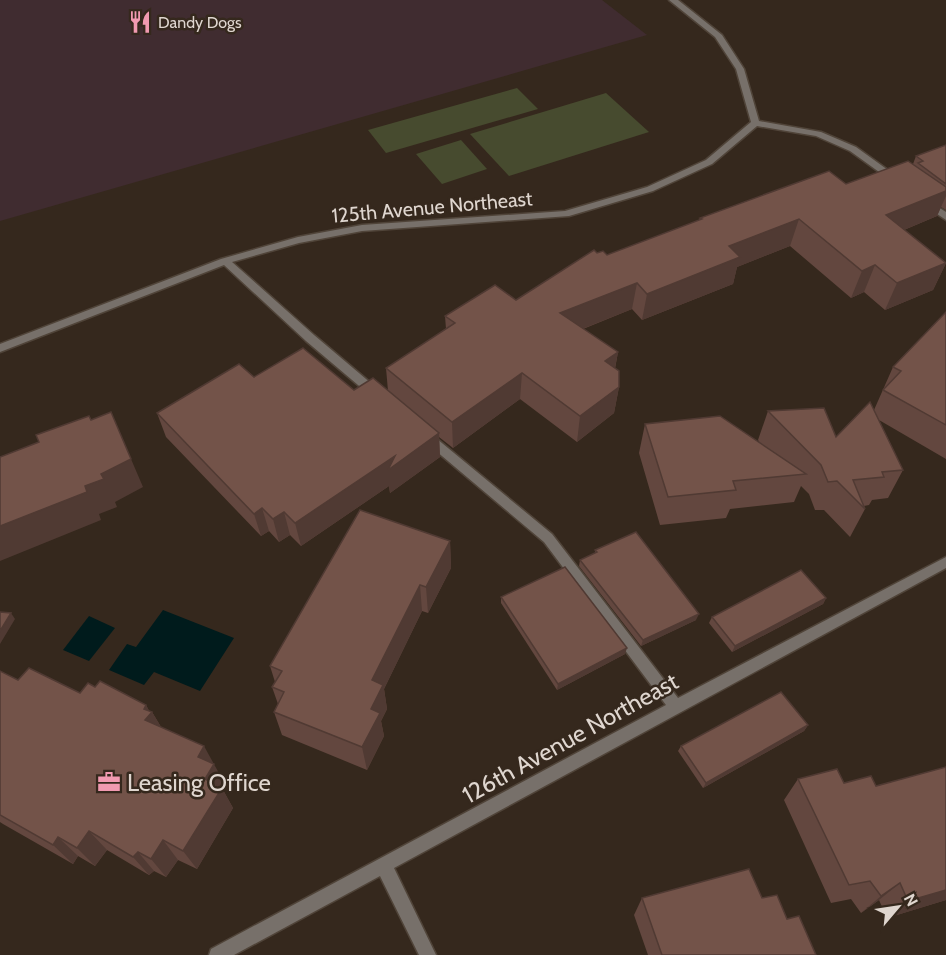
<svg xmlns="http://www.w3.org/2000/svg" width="946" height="955" viewBox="0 0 946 955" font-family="Cabin,sans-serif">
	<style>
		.commercial { fill: #402c30 }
		.green { fill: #474b2f }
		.water { fill: #001b1c }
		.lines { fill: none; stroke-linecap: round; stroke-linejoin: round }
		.street-casing { stroke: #504439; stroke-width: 3 }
		.street { fill: #77706a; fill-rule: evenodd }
		.wall { fill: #63473f }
		.shaded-wall { fill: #503a33 }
		.building { fill: #735349; stroke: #503a33; stroke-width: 1.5 }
		.labels { text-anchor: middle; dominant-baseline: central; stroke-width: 5; stroke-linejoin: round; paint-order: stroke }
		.far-poi-label { font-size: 16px; fill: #dfd6cf; stroke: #35281d; text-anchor: start }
		.street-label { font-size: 20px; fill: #dfd6cf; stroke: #35281d }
		.near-street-label { font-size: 24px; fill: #dfd6cf; stroke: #35281d }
		.near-poi-label { font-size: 24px; fill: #dfd6cf; stroke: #35281d; text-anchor: start }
	</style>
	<rect width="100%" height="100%" fill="#35281d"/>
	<polygon class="commercial" points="0,0 602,0 647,35 0,221"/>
	<g class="green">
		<polygon points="517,88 538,109 386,153 368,130"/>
		<polygon points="606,93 649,132 509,176 470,134"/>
		<polygon points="461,140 487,169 442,184 416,154"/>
	</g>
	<g class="water">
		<polygon points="163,610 234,638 200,691 154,672 144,685 109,670 127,644 136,647"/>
		<polygon points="89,616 115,628 89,661 63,650"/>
	</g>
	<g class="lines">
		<g class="street-casing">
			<g id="street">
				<polygon points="669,0 678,0 722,35 744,69 759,121 821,132 856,147 899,178 899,182 893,182 850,151 816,136 757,126 712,164 653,191 569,216 362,231 299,243 232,262 314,335 379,390 381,393 379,396 371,396 306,341 224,265 0,352 0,344 221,259 298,237 362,225 565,211 647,187 706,160 751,122 736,69 715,37"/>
				<polygon points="927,200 946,212 946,220 924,205 924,201"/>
				<polygon points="427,433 431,434 552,534 678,698 946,557 946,568 394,868 436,955 419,955 380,876 234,955 209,955 211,949 666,705 544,542 423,440 421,437 423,434"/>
			</g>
		</g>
		<use href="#street" class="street"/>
	</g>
	<g class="wall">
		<polygon points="946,145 946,210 941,207 937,216 904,230 946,263 933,290 885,310 864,292 851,298 790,246 737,267 733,284 642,320 632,309 583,329 618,352 615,369 619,387 614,413 577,442 520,399 453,448 439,437 440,457 390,493 389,486 301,546 290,535 279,542 269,531 261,536 166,437 157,413 254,377 354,390 388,391 386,368 446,329 445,316 516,300 597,253 607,255 699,220 700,218 846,184 913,164 916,156"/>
		<polygon points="946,312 946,459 879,420 903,470 888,498 872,500 869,505 864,506 865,509 850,537 824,510 815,510 809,494 801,486 794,502 730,509 726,518 660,525 639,453 645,424 760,443 758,440 768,411 836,437 874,410 893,367"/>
		<polygon points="450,541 451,568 428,613 422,611 384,689 387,709 381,721 384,736 367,770 282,735 274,712 278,704 272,687 275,682 270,666"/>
		<polygon points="595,550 696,620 641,646 579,566 580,560 595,553"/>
		<polygon points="501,597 625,654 557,690 501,603"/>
		<polygon points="826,598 823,604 732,652 709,623 712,617"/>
		<polygon points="0,671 18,680 80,693 95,687 146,705 149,711 152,712 161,727 213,764 226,786 223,790 233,808 197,869 178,860 166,877 154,871 149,875 107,850 95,866 78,856 73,864 3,824 0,822"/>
		<polygon points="808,725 804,731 703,788 678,751 681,746"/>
		<polygon points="798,779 876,786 946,900 887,918 879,900 861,913 851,899 831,903 784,800"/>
		<polygon points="642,898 762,898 787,919 816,955 648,955 634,915"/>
	</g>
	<g class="shaded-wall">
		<polygon points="946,191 946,196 937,216 875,242 886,215"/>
		<polygon points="799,219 790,246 737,267 733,284 642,320 647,294 729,246"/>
		<polygon points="946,263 933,290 885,310 897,283"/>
		<polygon points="875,265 864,292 851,298 862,271"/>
		<polygon points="637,283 632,309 557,339 560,313"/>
		<polygon points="618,352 613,378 605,361"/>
		<polygon points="522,373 520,399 453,448 452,422"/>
		<polygon points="619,387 614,413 577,442 580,416"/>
		<polygon points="439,433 440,457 390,493 389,486 301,546 295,523 395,456"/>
		<polygon points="131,459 143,487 115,502 117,507 99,514 101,520 0,561 0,526 85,486 101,474"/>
		<polygon points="262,508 269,531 261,536 254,514"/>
		<polygon points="284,512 290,535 279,542 273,519"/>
		<polygon points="450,541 451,568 428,613 426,587"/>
		<polygon points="420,585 422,611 384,689 387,709 381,721 384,736 367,770 362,747 371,709 372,680"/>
		<polygon points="826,598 823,604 732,652 735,646"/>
		<polygon points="11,613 15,619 0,644 0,631"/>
		<polygon points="699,614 696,620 641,646 643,640"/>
		<polygon points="627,648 625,654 557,690 558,684"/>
		<polygon points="146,705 151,714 152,712 166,735 145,720 144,709"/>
		<polygon points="808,725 804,731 703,788 706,783"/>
		<polygon points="204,746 226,786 223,790 233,808 197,869 183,851 205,779 198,757"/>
		<polygon points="89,831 107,850 95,866 77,848"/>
		<polygon points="58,837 78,856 73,864 53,845"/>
		<polygon points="163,840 178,860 166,877 151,859"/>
		<polygon points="138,852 154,871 149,875 133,857"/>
		<polygon points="900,883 879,900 861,913 881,896"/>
		<polygon points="946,890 946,900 887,918 908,901"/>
	</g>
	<g class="building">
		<polygon points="946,145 946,184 918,163 923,161 916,156"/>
		<polygon points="908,161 946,187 946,191 886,215 946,263 897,283 875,265 862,271 799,219 729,246 740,257 647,294 637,283 560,313 618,352 605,361 619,371 619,387 580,416 522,373 452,422 386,368 455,323 445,316 495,285 516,300 594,250 597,253 603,251 607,255 702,219 700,218 829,171 846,184"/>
		<polygon points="946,312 946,425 883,390 901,371 893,367"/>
		<polygon points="303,348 354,390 373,378 439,433 388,470 395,456 295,523 284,512 273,519 262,508 254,514 157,413 239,364 254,377"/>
		<polygon points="870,402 903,470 882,472 884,477 853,480 865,509 837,481 828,482 821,465 768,411 824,408 836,437"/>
		<polygon points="111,412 131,459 101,474 104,479 85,486 87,492 0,526 0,457 39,442 36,435 89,416 91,420"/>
		<polygon points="720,416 806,474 733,481 736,490 668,497 645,424"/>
		<polygon points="360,510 450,541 426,587 420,585 372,680 383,685 371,709 380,713 362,747 274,712 284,692 272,687 282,671 270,666"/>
		<polygon points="636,532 699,614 643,640 580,560 597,552 595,550"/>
		<polygon points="565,567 627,648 558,684 501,597"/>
		<polygon points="801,570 826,598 735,646 712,617"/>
		<polygon points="0,612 11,613 0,631"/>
		<polygon points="29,668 80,693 88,683 95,687 100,681 146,705 144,709 152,712 145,720 204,746 198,757 214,764 205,779 222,788 183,851 163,840 151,859 138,852 133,857 89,831 77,848 58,837 53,845 0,815 0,671 18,680"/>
		<polygon points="781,692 808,725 706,783 681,746"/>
		<polygon points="946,767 946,890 908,901 900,883 881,896 870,881 849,885 798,779 837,769 844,783 871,776 876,786"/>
		<polygon points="749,869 762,898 777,895 787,919 799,916 816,955 662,955 642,898"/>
	</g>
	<defs>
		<g id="restaurant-bare" transform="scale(1.8)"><path d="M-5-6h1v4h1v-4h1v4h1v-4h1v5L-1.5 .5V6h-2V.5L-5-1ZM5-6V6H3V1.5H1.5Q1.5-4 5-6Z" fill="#f19ab1" stroke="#35281d" stroke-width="2.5" paint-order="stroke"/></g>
		<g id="office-bare" transform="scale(1.8)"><path d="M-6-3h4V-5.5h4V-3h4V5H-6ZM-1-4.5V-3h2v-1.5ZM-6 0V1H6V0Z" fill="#f19ab1" stroke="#35281d" stroke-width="2.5" paint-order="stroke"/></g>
	</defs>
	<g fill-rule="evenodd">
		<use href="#restaurant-bare" x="140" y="22"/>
		<use href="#office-bare" x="109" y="782"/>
	</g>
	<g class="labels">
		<g class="far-poi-label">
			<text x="158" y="22">Dandy Dogs</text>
		</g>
		<g class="street-label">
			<text transform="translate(432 207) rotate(-5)">125th Avenue Northeast</text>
		</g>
		<g class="near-street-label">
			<text transform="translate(570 738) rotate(-29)">126th Avenue Northeast</text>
		</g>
		<g class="near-poi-label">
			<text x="127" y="782">Leasing Office</text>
		</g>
	</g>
	<g transform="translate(898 907) rotate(61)" stroke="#35281d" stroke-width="4.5" paint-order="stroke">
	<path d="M0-4.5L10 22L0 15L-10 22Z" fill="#dfd6cf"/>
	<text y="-9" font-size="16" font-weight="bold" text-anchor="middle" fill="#dfd6cf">N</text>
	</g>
</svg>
